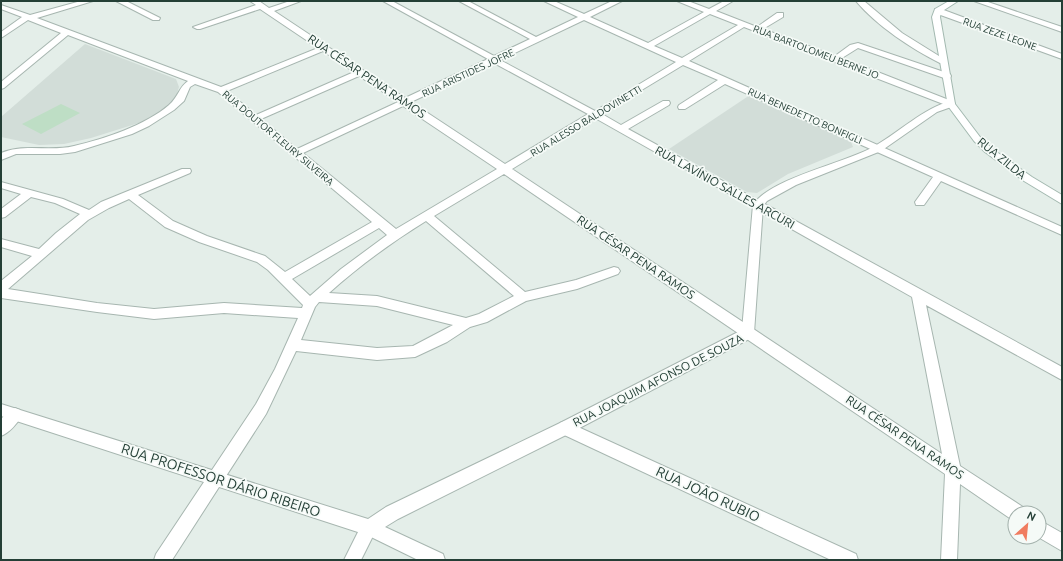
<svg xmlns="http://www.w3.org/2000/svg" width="1063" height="561" viewBox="0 0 1063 561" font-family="Ubuntu,sans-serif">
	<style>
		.built { fill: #d2ddd8 }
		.green { fill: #bedec5 }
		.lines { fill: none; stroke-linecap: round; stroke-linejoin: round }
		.minor-casing { stroke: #a7b6b0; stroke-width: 2 }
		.tertiary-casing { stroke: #a7b6b0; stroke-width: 2 }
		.secondary-casing { stroke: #a3b9b0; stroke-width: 2 }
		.minor { fill: #fff; fill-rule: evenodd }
		.tertiary { fill: #fff; fill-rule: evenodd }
		.secondary { fill: #fff; fill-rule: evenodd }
		.labels { text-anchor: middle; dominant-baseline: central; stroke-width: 3.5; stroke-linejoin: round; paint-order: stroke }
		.far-street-label { font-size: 10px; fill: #243f36; stroke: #f5faf7 }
		.street-label { font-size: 12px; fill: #243f36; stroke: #f5faf7 }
		.near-street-label { font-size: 14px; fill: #243f36; stroke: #f5faf7 }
	</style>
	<rect width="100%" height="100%" fill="#e4eee9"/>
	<g class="built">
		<polygon points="85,44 176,79 179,87 175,100 158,114 142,122 91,138 64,144 39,145 1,137 1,117"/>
		<polygon points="750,95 851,142 853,147 788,174 757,193 747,192 669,149"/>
	</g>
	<polygon class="green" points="61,104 80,113 41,134 22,124"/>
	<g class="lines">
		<g class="minor-casing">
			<g id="minor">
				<path d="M81,1H93L37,18L221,87L318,48L260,9L200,29H197L193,27L256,5L250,1H259L269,8L290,1H301L274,11L405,98L488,59L383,1H392L494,56L530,39L459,1H468L536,37L578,17L544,1H554L584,14L612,1H622L590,17L648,43L704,12L677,1H688L709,9L724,1H733L716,11L757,27L777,13H783V17L763,29L835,56L850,45L858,43L950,74L951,76L950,78H944L858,48L842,58L954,102L955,104L951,107L744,27L689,61L1062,227V235L941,181L924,205H916L915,202L933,177L725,84L685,109H679L678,107L679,105L718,80L683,65L602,114L621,125L663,101H669L670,103L669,105L628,129L1062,367V380L926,305L960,466L1023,507L1025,513H1015V520L1011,519L960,484L957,560H941L945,474L504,174L434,216L525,292L576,280L614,267L618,268L620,271L618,274L577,289L526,301L487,322L470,327L447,342L415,357L377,360L296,351L266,414L172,560H154L156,554L256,404L275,369L298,318L224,313L154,319L97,312L1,298V281L32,256L1,247V239L39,249L56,233L80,214L55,203L31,197L5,217L1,218V209L21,194L1,188V182L63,199L89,210L101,202L182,169H190L191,171L190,173L138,195L173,221L207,236L265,256L285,272L372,222L218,92L195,84L190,87L184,101L174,110L149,126L132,134L75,152L60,154H16L1,160V153C25,143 49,152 74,146C104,139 146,125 169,105C179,96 179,87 188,81L68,35L4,88L1,89V82L61,33L28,20L1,38V32L22,17L1,9V5L30,15ZM710,14L738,25L682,58L654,46ZM584,20L676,62L595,111L500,60ZM323,51L354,72L256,115L227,91ZM494,63L588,114L505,164L411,102ZM359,76L398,102L297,149L261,119ZM403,106L497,169L396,229L303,153ZM595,118L912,297L942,454L512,169ZM129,199L165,227L199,242L257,262L268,270L303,305L302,308L224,303L154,309L97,303L8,289L88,220L109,208ZM426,221L514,296L479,314L466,318L377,296L329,293C359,266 392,242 426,221ZM379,228L387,235L341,269L310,296L292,279ZM319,302L377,306L453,325L413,346L377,348L301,340L315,307Z"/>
				<polygon points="116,1 126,1 160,18 159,20 153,20"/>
				<path d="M856,1H864L902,33L947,61L946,63H940C912,49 877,26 856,1Z"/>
				<polygon points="974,1 985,1 1062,27 1062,32"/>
				<polygon points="935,9 941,9 1062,54 1062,59 935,13"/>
				<path d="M15,408L20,410L22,415C18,423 9,433 1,436V419L10,410Z"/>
				<polygon points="565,421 856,554 858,560 831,560 560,433 558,428 560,423"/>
				<polygon points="369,520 375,522 377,528 361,560 344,560 363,522"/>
				<polygon points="1039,520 1062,533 1062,551 1038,537"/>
			</g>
		</g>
		<g class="tertiary-casing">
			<path id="tertiary" d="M951,101L955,104L954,106L937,112L881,151L796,185L767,201L763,206L754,333L753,337L570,433L398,519L385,527L443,554L445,560H418L367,535L1,416V404L368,519L386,507L560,423L742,330L753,205C770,178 846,163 875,146C901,131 922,109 951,101Z"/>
		</g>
		<g class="secondary-casing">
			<polygon id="secondary" points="949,1 958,1 941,12 940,17 955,104 980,137 991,148 1032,177 1062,195 1062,204 1024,181 985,152 974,141 948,106 932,17 935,9"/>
		</g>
		<use href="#minor" class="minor"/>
		<use href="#tertiary" class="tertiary"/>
		<use href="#secondary" class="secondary"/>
	</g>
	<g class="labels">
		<g class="far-street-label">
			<text transform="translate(1000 34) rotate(20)">RUA ZEZE LEONE</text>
			<text transform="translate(816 52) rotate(21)">RUA BARTOLOMEU BERNEJO</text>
			<text transform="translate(468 73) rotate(-25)">RUA ARISTIDES JOFRE</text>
			<text transform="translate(805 116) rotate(24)">RUA BENEDETTO BONFIGLI</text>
			<text transform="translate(586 121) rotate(-31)">RUA ALESSO BALDOVINETTI</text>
			<text transform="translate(278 138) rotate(40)">RUA DOUTOR FLEURY SILVEIRA</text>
		</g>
		<g class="street-label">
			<text transform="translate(367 76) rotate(34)">RUA CÉSAR PENA RAMOS</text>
			<text transform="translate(1002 158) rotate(39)">RUA ZILDA</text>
			<text transform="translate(725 187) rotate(29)">RUA LAVÍNIO SALLES ARCURI</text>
			<text transform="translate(636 257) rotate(34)">RUA CÉSAR PENA RAMOS</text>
			<text transform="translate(658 380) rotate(-27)">RUA JOAQUIM AFONSO DE SOUZA</text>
			<text transform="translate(905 437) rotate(34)">RUA CÉSAR PENA RAMOS</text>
		</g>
		<g class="near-street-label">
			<text transform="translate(221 480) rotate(18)">RUA PROFESSOR DÁRIO RIBEIRO</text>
			<text transform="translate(708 494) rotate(25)">RUA JOÃO RUBIO</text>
		</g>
	</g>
	<rect width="1063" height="561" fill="none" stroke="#243f36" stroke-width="4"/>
	<g transform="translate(1027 525) rotate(27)"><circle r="19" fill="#f5faf7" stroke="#a1afaa"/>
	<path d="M0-3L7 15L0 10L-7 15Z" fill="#f07c60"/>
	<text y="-6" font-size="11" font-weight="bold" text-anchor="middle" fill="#243f36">N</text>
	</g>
</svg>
